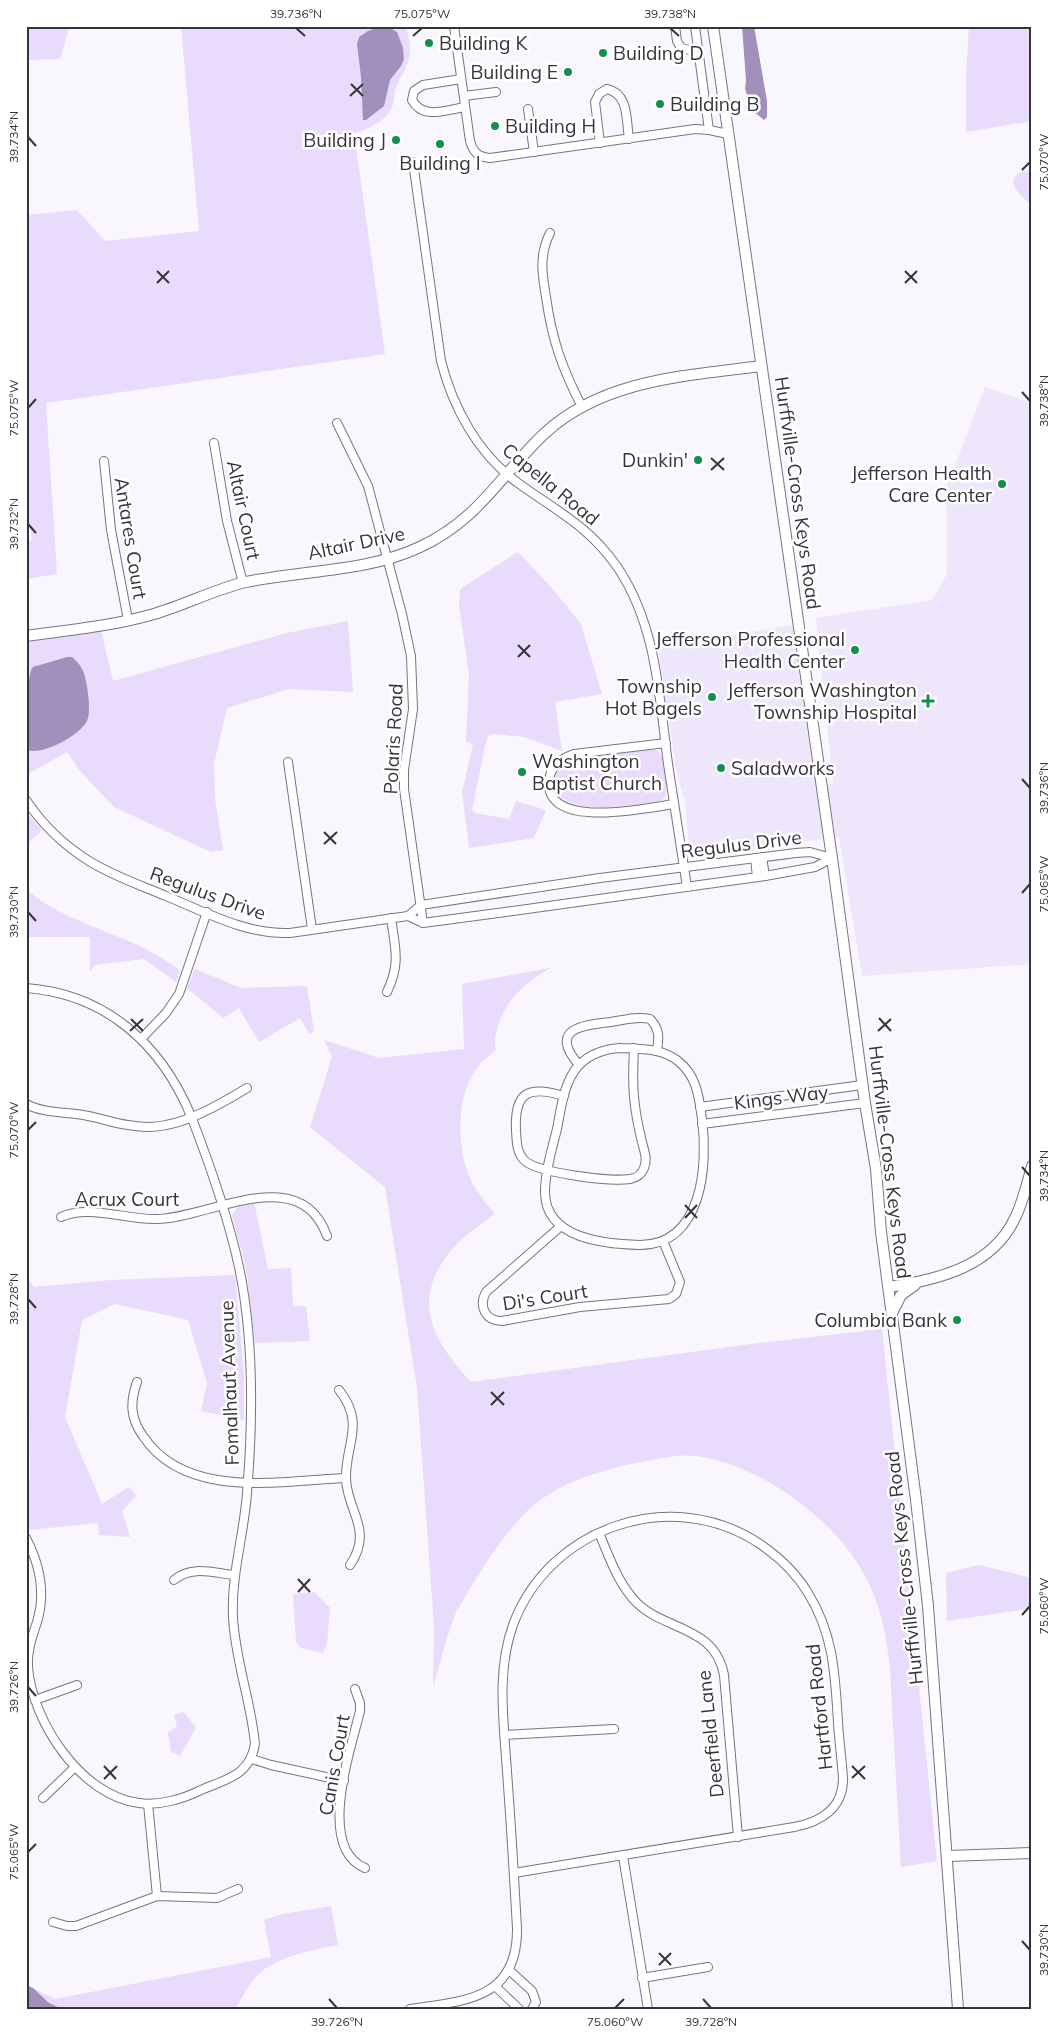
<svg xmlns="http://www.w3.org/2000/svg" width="1058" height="2035" viewBox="0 0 1058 2035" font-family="Mulish,sans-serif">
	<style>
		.built { fill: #eee6fb }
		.green { fill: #e8dbfc }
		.water { fill: #a190bb }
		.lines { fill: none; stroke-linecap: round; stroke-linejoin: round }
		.street-casing { stroke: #797384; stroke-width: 10 }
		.secondary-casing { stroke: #797384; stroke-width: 12 }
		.street { stroke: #fff; stroke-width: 8 }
		.secondary { stroke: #fff; stroke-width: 10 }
		.ticks { fill: none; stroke: #36333a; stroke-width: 2 }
		.poi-dot { fill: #128f4c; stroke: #fff; stroke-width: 2 }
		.labels { text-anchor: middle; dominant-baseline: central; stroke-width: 5; stroke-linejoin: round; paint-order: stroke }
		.poi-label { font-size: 19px; fill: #36333a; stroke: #fff; text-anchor: end }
		.street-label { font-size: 19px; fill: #36333a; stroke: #fff }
		.neatline { fill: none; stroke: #36333a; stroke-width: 2 }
		.ticks-label { font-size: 12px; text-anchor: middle; fill: #36333a }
	</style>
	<rect width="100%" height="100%" fill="#f9f6fe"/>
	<polygon class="built" points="985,387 1032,403 1032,964 862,976 839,837 690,858 685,802 677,774 658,648 799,624 822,786 833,784 816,618 931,600 934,597 947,574 947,486"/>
	<g class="green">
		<polygon points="26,26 72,26 69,28 60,59 26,60"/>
		<path d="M181,26H406C414,56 410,59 397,85C394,91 395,98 393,104C389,120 369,129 354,133L385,354L46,403L57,574L26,579V542L32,540L26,509V215L77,210L105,241L199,231Z"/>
		<polygon points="969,26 1032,26 1032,121 966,132 966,74"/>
		<path d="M1032,170V206C1018,194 998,174 1032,170Z"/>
		<polygon points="518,552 551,587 581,624 602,694 555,702 562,751 525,737 493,734 488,736 485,746 472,810 475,813 509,819 516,801 546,810 534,838 469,848 462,792 473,744 466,742 469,674 459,605 460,589"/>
		<polygon points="348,621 353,692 289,689 227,708 214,764 215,799 223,850 211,852 114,807 81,772 67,752 26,775 26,642 101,631 113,681 287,633"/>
		<path d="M651,749L658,751L662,756L667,789L665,797L662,800C640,806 555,819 555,783C554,773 560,766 568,761Z"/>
		<polygon points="26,812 42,830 26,845"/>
		<path d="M26,888C46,912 110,932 140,946C154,953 167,961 180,970L176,982L144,959L95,965L90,971V937H26Z"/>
		<path d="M550,968C525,984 508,996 498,1026C496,1035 493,1040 496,1049C491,1055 484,1059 479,1065C456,1092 456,1144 469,1176C475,1190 485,1202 495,1214C481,1224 465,1235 453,1248C410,1298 431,1339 471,1382L751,1344L882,1329L937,1861L901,1867L890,1670C887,1638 881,1605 865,1576C836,1520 764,1468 702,1457C679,1452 653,1460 631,1464C599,1471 567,1481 540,1500C512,1521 486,1562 468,1592C464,1600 458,1607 455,1615C446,1638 440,1664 433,1687L434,1626L417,1388L385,1187L310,1127L332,1057L324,1040L379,1058L464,1049L462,984Z"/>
		<polygon points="195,969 241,988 307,986 314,1031 309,1034 300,1018 259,1042 239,1008 223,1018 187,988"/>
		<polygon points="254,1202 268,1269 291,1268 293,1306 306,1306 310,1341 255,1343 246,1268 232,1216 238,1206"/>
		<polygon points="235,1275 244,1374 244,1420 201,1411 207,1383 188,1320 115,1304 82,1320 65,1417 102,1504 129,1487 136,1496 122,1511 130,1537 99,1535 98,1523 29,1530 26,1527 26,1481 30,1479 29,1371 26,1369 26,1276 34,1287 111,1280"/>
		<polygon points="979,1565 1032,1578 1032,1608 947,1621 946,1573"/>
		<polygon points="314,1592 330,1608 327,1644 323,1653 301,1648 296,1642 293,1594"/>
		<polygon points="184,1712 196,1728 180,1756 171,1752 168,1732 177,1727 174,1715"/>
		<path d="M331,1906L338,1945C312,1950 272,1957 255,1978C247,1987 242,1999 235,2009H26L27,1985L55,1999L271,1957L264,1920L282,1914Z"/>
	</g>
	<g class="water">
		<polygon points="742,26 754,26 767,101 767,117 764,120 753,111 745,89 746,80"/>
		<polygon points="379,27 388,27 397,32 403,48 404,59 401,66 390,80 384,106 366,120 363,120 361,77 357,44 359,37 368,31"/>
		<path d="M67,657H72C76,661 80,664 82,669C87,677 91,709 88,718C84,734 42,756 27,750L26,695L31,670L33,667Z"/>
		<polygon points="26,1985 33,1988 49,2003 62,2009 26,2009"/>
	</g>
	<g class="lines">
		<g class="street-casing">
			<g id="street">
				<path d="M454,26L470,141C473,152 478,157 490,158L695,129L709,130L728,134"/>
				<polyline points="675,26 677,41 681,48 698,52"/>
				<polyline points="695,26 709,130"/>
				<path d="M461,79L423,85L414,91L412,100C423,120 446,110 465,107"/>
				<polyline points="464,96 496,92"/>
				<polyline points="528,109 534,152"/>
				<path d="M600,143L595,102L599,94L607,89C629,94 626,119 629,139"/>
				<path d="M413,162L441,361C453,408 478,454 518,483C558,512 589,526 618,568C657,627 659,696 668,764C674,805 681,846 687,887"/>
				<path d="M550,233C539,255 542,274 546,297C552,340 562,368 582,407"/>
				<polyline points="337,423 368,486 402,614 411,656 413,709 404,770 404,789 423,923"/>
				<polyline points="214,443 227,521 243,583"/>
				<polyline points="104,461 111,530 128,620"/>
				<path d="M666,743L574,754C561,759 551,765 549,780C544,831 647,808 674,804"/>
				<polyline points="288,762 312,929"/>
				<path d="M26,800C42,824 65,846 89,861C113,876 140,885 166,896C205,912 247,935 290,933L408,916L423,923L520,910L765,876L815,867L832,858"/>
				<polyline points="762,857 765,876"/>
				<polyline points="755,858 757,877"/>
				<polyline points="408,916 421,905 600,878 796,853 810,852 832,858"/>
				<path d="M26,988C106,994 161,1044 191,1116C210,1165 228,1216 239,1267C254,1339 253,1421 247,1493C244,1535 231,1575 233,1617C235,1660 251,1701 255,1744C250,1775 227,1779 201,1790C183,1799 159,1806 139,1803C81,1796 32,1721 28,1667C27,1651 32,1637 37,1622C46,1593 40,1565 26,1538"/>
				<path d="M387,992C401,963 395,948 391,918"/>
				<polyline points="141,1039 166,1013 179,994 207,912"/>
				<path d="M620,1048C640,1049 662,1048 678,1061C697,1076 699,1097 702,1119C708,1164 703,1245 640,1245C605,1244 545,1239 545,1192C545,1171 552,1149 557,1129C561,1108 564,1081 579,1065C590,1054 605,1049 620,1048Z"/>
				<path d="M579,1065C548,1029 582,1025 611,1022C623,1020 638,1016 650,1019C660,1029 659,1038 657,1051"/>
				<path d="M564,1096C528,1085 514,1092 516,1131C517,1142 516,1151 524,1160C536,1173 611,1182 630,1179C636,1178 642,1174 644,1168C648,1159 644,1151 642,1142C633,1106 632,1085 634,1048"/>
				<path d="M26,1104C43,1113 64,1112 83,1115C98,1117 112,1123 128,1125C140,1127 154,1128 166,1125C190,1121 226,1101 247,1088"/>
				<polyline points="700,1107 862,1085"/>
				<polyline points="702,1124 865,1103"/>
				<path d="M61,1217C87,1204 127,1220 156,1219C208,1219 300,1160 327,1236"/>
				<path d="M561,1226L486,1292C478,1307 486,1321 502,1321L580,1307L669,1299L676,1294L680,1282L663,1241"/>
				<path d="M137,1382C130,1402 130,1418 143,1436C185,1500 280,1481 346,1478"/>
				<path d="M339,1390C366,1424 345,1444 346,1479C347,1511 374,1530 350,1565"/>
				<path d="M599,1533C609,1556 618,1584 637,1603C666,1631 715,1626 724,1675L738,1837"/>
				<path d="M174,1580C192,1565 213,1573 235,1575"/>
				<path d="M355,1689L360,1703V1711C351,1749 316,1848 365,1868"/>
				<polyline points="35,1700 77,1685"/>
				<polyline points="505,1735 614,1729"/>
				<polyline points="252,1759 271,1765 344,1781"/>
				<polyline points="43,1798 75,1767"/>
				<polyline points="148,1804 157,1896"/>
				<polyline points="623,1856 648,2009"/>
				<polyline points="53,1922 67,1926 76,1926 157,1896 217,1898 238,1889"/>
				<polyline points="509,1970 532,1991 536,2002 532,2009"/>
				<polyline points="642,1978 708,1967"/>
				<polyline points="495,1986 519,2009"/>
				<path d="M410,2009C466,2001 518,1999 517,1928C514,1876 511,1824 507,1772C504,1724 496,1672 513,1625C549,1527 672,1485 760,1544C779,1557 796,1573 808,1593C834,1635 835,1675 838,1722C839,1741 842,1760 843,1779C843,1808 821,1822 794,1827L514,1873"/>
			</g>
		</g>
		<g class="secondary-casing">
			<g id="secondary">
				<polyline points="713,26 832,858 865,1103 876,1169 881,1232 916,1500 928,1606 958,2009"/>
				<path d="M26,636C69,630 113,626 154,614C185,605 215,589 246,582C303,570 367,572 420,547C480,519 500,475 545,433C604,379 686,376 761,366"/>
				<path d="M889,1287C937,1280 992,1267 1015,1218C1023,1202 1027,1184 1032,1166"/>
				<polyline points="892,1313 901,1295 915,1285"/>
				<polyline points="948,1856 1032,1853"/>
			</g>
		</g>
		<use href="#street" class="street"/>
		<use href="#secondary" class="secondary"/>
	</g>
	<path class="ticks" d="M296,28L305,36M670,28L679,36M413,36L422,28M351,84L363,96M350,96L363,84M28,137L36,146M1022,170L1030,162M157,271L169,283M905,271L917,283M157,283L169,271M905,283L917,271M1022,392L1030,401M28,408L36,399M711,458L724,470M711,470L724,458M28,524L36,533M518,645L530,657M518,657L530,645M1022,779L1030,788M324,832L336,844M324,844L337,832M1022,893L1030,884M28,912L36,921M879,1018L891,1031M131,1019L143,1031M130,1031L143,1019M878,1031L891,1019M28,1130L36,1122M1022,1167L1030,1176M685,1205L697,1218M685,1218L697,1205M28,1299L36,1308M491,1392L504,1405M491,1405L504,1392M298,1579L310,1592M298,1592L310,1579M1022,1615L1030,1606M28,1687L36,1696M104,1766L116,1779M852,1766L865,1779M852,1778L865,1766M104,1779L117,1766M28,1852L36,1844M1022,1941L1030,1950M659,1953L671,1965M659,1965L671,1953M329,1999L337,2008M703,1999L711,2008M615,2008L624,1999"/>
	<g class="poi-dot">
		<circle cx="429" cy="43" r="5"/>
		<circle cx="603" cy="53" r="5"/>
		<circle cx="568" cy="72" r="5"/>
		<circle cx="660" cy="104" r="5"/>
		<circle cx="495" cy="126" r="5"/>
		<circle cx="396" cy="140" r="5"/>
		<circle cx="440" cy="144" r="5"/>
		<circle cx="698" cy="460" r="5"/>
		<circle cx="1002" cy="484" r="5"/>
		<circle cx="855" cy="650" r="5"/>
		<circle cx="712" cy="697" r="5"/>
		<path d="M925.5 693.5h5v5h5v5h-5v5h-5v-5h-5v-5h5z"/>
		<circle cx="721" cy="768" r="5"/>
		<circle cx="522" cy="772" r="5"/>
		<circle cx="957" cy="1320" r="5"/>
	</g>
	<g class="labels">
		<g class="poi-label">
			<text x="439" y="43" text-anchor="start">Building K</text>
			<text x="613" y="53" text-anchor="start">Building D</text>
			<text x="558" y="72">Building E</text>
			<text x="670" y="104" text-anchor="start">Building B</text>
			<text x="505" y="126" text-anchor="start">Building H</text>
			<text x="386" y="140">Building J</text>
			<text x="440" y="163" text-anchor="middle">Building I</text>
			<text x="688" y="460">Dunkin'</text>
			<text x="992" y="473">Jefferson Health<tspan x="992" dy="22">Care Center</tspan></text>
			<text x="845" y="639">Jefferson Professional<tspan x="845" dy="22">Health Center</tspan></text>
			<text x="702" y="686">Township<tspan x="702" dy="22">Hot Bagels</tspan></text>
			<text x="917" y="690">Jefferson Washington<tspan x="917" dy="22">Township Hospital</tspan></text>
			<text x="532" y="761" text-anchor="start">Washington<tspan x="532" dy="22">Baptist Church</tspan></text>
			<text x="731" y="768" text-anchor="start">Saladworks</text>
			<text x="947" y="1320">Columbia Bank</text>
		</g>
		<g class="street-label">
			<text transform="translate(551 484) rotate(39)">Capella Road</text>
			<text transform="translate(798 493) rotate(82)">Hurffville-Cross Keys Road</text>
			<text transform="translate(244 510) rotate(78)">Altair Court</text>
			<text transform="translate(131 538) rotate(81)">Antares Court</text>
			<text transform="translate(356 543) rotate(-12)">Altair Drive</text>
			<text transform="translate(393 739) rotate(-87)">Polaris Road</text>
			<text transform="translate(741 844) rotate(-7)">Regulus Drive</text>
			<text transform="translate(208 893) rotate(20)">Regulus Drive</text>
			<text transform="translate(781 1097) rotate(-7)">Kings Way</text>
			<text transform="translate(890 1162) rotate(83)">Hurffville-Cross Keys Road</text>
			<text x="127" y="1199">Acrux Court</text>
			<text transform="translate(545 1297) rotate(-9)">Di's Court</text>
			<text transform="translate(229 1383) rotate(-92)">Fomalhaut Avenue</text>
			<text transform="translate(904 1568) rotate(-96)">Hurffville-Cross Keys Road</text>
			<text transform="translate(819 1707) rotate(-96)">Hartford Road</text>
			<text transform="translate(710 1734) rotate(-96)">Deerfield Lane</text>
			<text transform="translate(334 1765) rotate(-80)">Canis Court</text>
		</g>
	</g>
	<rect width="1058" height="2035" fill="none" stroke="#ffffff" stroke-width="55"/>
	<rect x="28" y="28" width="1002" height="1980" class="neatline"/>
	<g class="ticks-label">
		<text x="296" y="18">39.736°N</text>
		<text x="422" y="18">75.075°W</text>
		<text x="670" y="18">39.738°N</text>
		<text transform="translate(14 137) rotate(-90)" y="4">39.734°N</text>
		<text transform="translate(1044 162) rotate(-90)" y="4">75.070°W</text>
		<text transform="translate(1044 401) rotate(-90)" y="4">39.738°N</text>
		<text transform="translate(14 408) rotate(-90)" y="4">75.075°W</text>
		<text transform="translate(14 524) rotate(-90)" y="4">39.732°N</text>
		<text transform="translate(1044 788) rotate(-90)" y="4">39.736°N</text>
		<text transform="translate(1044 884) rotate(-90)" y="4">75.065°W</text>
		<text transform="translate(14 912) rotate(-90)" y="4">39.730°N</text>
		<text transform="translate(14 1130) rotate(-90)" y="4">75.070°W</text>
		<text transform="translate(1044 1176) rotate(-90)" y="4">39.734°N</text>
		<text transform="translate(14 1299) rotate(-90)" y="4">39.728°N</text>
		<text transform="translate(1044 1606) rotate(-90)" y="4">75.060°W</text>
		<text transform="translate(14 1687) rotate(-90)" y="4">39.726°N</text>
		<text transform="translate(14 1852) rotate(-90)" y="4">75.065°W</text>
		<text transform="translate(1044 1950) rotate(-90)" y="4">39.730°N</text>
		<text x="337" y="2026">39.726°N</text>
		<text x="615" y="2026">75.060°W</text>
		<text x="711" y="2026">39.728°N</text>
	</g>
</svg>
